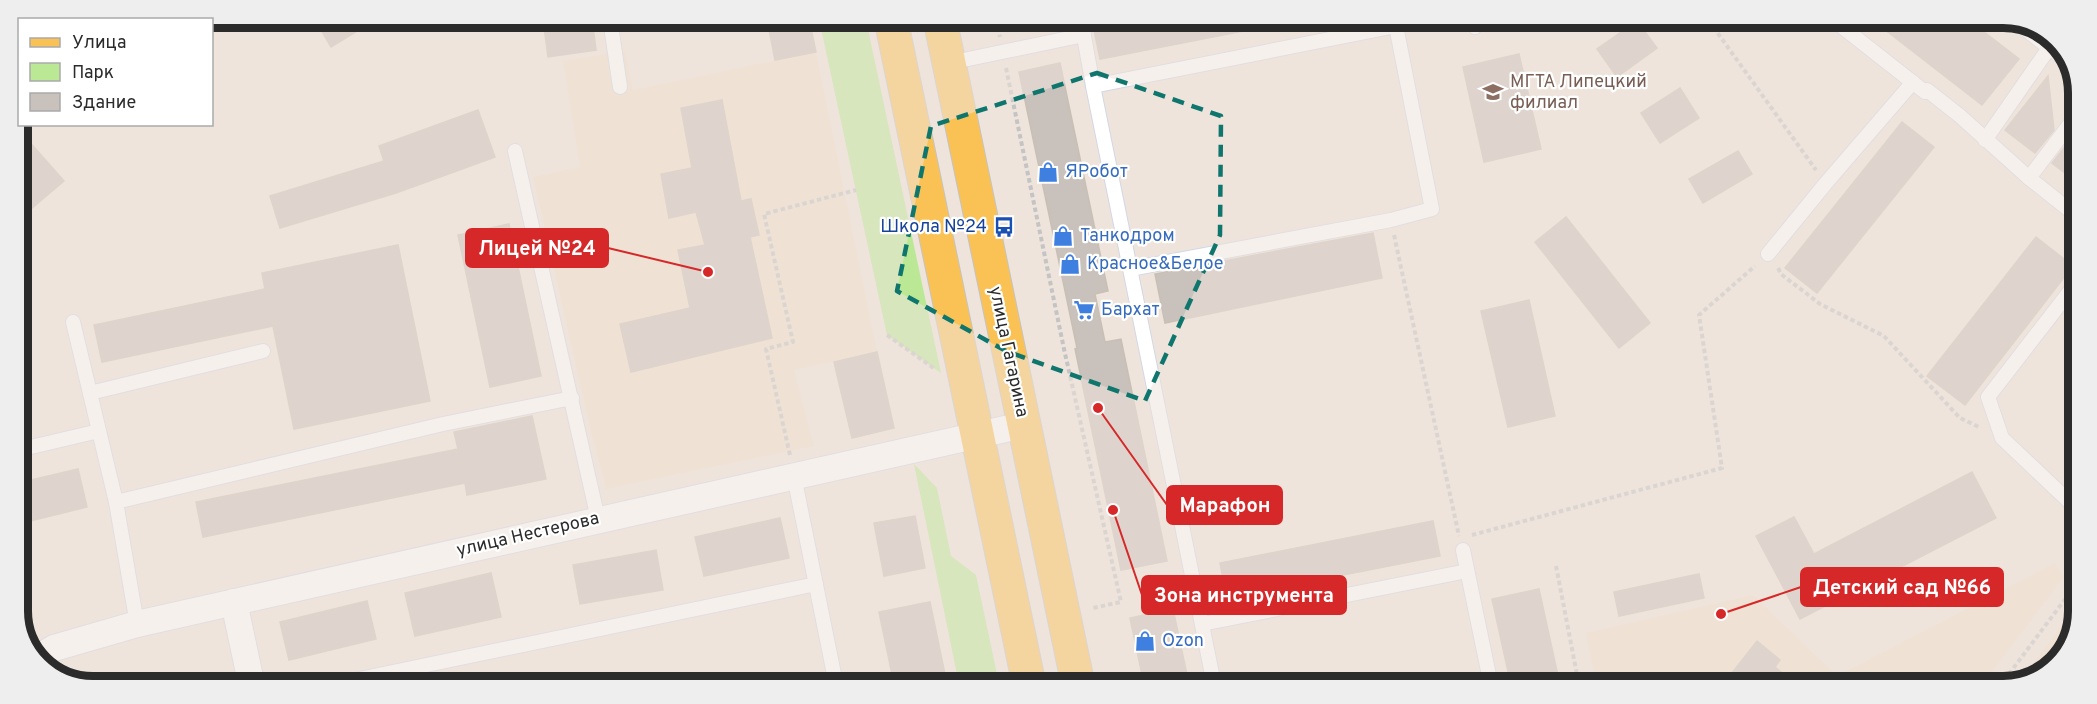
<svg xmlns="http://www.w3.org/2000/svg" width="2097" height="704" viewBox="0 0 2097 704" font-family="Overpass,sans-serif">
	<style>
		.education { fill: #f0e0ca }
		.green { fill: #bae894 }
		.building { fill: #c9c1bb; stroke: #c9c0b5; stroke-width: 1.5 }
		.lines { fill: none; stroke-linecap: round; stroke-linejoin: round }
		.lane-casing { stroke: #d1d7e5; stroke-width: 16 }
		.street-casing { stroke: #d1d7e5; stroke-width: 28 }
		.primary-casing { stroke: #c4c4c4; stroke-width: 35 }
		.path { stroke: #c4c4c4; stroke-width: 4; stroke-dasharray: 4.5 3; stroke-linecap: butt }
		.lane { stroke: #fff; stroke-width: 14 }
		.street { stroke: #fff; stroke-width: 26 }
		.primary { stroke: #fac254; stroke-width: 33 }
		.marked { fill: none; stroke: #0f766e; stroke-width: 4.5; stroke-dasharray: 12 8; stroke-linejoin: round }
		.labels { text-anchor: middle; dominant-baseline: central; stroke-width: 4.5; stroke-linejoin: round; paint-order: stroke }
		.education-label { font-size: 18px; fill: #785e54; stroke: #fff; text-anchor: start }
		.shop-label { font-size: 18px; fill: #366cbe; stroke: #fff; text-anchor: start }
		.transit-label { font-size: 18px; fill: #164399; stroke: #fff; text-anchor: end }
		.street-label { font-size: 18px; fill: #2b2b2b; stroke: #fff }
		.rim { fill: none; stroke: #2b2b2b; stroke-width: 8 }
		.leader { fill: none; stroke: #d62828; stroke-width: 2 }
		.callout-dot { fill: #d62828; stroke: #fff; stroke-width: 2 }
		.callout { fill: #d62828; stroke: #d62828; stroke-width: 2 }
		.callout-label { font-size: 20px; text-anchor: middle; font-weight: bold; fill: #fff }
	</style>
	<rect width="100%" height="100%" fill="#eee4dc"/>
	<g class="education">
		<polygon points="625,51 633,90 816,52 877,352 794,370 814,446 606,489 592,436 533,177 580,167 563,61"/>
		<polygon points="2055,563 2064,577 1981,686 1596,685 1586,633 1753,595 1837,676"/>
		<polygon points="2075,608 2075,635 2049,671 2020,681"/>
	</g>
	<g class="green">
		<polygon points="819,19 866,20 941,373 887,335"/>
		<polygon points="914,464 937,488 951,556 976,575 999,684 959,684"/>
	</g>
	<g class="building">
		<polygon points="314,18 318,18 377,19 331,47"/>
		<polygon points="543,19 592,19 596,50 548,57"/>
		<polygon points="767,19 809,19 816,52 775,60"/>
		<polygon points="1092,20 1253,20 1254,29 1100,59"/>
		<polygon points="1637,21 1657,48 1617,77 1597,49"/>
		<polygon points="1875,22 1971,22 2019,59 1982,105"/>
		<polygon points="1519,54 1541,149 1484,162 1463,67"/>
		<polygon points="1060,63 1108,291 1095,294 1105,342 1121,339 1167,561 1121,570 1075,349 1077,348 1019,72"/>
		<polygon points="2048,76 2054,130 2035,153 2005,130"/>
		<polygon points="1680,88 1699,118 1660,143 1641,113"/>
		<polygon points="722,100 741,201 751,199 759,235 750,237 772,338 631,372 620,324 690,308 678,250 705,245 696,212 669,218 661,174 692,168 681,108"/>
		<polygon points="478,110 495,157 396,193 280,228 270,196 384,161 379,146"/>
		<polygon points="1902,122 1934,147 1817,293 1785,268"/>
		<polygon points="18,129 64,181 18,220"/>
		<polygon points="2079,129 2078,175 2078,183 2052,163"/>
		<polygon points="1738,151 1752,174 1703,203 1689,179"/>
		<polygon points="1566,217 1650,323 1619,348 1535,242"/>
		<polygon points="509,224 541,376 490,387 458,235"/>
		<polygon points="1373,233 1382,278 1165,323 1155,274"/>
		<polygon points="2036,237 2073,266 1965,405 1927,376"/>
		<polygon points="398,245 430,401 294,429 273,326 102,362 94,325 265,289 262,273"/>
		<polygon points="1529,300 1555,416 1508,427 1481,311"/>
		<polygon points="877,352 894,428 852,438 834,362"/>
		<polygon points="532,416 546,479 467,495 465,483 203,537 196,502 458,449 454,432"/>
		<polygon points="78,469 87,507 18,524 18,483"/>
		<polygon points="1972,472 1996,518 1800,619 1756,536 1794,517 1814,554"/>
		<polygon points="915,516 925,568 884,576 874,523"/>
		<polygon points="780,518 789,558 704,576 695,537"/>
		<polygon points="1433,521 1440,556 1227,598 1220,563"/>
		<polygon points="656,550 663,590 580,604 573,565"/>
		<polygon points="491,573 501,617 415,636 405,593"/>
		<polygon points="1699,574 1704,598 1619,616 1614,592"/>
		<polygon points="1539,589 1560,685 1511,685 1492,599"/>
		<polygon points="367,601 376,639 289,660 280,622"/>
		<polygon points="930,602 947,684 894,684 879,612"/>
		<polygon points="1173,609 1189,684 1144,684 1130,618"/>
		<polygon points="1757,641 1780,660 1775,667 1798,686 1747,685 1732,673"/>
	</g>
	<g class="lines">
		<g class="lane-casing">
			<g id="lane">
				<polyline points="610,19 620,87"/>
				<polyline points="1081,20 1093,86"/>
				<polyline points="1474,21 1475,27"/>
				<polyline points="1836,22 1925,92 1927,90 1960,116 2029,178 2078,217"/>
				<polyline points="2016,22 2069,63"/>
				<polyline points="949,63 1084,35"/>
				<polyline points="1985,140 2049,48"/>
				<polyline points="515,151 598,519"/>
				<polyline points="2029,178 2079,112"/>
				<polyline points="1768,254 1826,183 1913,82"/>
				<polyline points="1130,269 1391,220 1432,209 1396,26 1093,86 1140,318 1214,684"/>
				<polyline points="73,322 116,502"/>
				<polyline points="90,393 263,351"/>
				<polyline points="18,450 99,431"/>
				<polyline points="794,476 836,684"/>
				<polyline points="2076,508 2002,438 1988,397 2077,282"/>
				<polyline points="1463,550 1491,685"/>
				<polyline points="137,624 116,502 443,424 572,398"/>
				<polyline points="1202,624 1467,571"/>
				<polyline points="340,683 816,584"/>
			</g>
		</g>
		<g class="street-casing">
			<g id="street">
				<polyline points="234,602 251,682"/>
				<polyline points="36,659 54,648 137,624 1023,425"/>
			</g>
		</g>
		<g class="primary-casing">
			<g id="primary">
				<polyline points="891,20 1029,684"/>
				<polyline points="940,20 1078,684"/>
			</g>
		</g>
		<g class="path">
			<polyline points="996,20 1000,37"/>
			<polyline points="1709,21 1816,170"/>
			<polyline points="1006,68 1064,349 1121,602 1093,608"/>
			<polyline points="1394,235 1459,536"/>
			<polyline points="1778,268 1781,274 1820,304 1884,336 1960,418 1981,428"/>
			<polyline points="887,335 935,369"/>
			<polyline points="790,455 766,349 793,342 764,214 856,190"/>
			<polyline points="1472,535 1722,468 1699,315 1755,266"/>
			<polyline points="1556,566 1579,685"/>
			<polyline points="2000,686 2075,586"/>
		</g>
		<use href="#lane" class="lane"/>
		<use href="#street" class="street"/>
		<use href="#primary" class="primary"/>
	</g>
	<path d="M0 0H2097V704H0ZM1097,73L1221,116L1220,235L1145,401L1006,351L897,291L931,126Z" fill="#eee4dc" fill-opacity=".55" fill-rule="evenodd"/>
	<path class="marked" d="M1097,73L1221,116L1220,235L1145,401L1006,351L897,291L931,126Z"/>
	<defs>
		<g id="university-bare" transform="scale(1.62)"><path d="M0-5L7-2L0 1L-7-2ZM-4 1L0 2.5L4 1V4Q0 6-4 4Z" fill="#8d6e63" stroke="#fff" stroke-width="2.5" paint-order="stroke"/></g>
		<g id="shop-bare" transform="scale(1.62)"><path d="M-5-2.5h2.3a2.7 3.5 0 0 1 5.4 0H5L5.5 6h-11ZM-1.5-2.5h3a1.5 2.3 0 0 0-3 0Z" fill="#3f7fe0" stroke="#fff" stroke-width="2.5" paint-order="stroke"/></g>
		<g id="bus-bare" transform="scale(1.62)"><path d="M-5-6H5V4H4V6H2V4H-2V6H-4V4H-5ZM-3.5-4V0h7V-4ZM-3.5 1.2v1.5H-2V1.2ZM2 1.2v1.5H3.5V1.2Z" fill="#1a4fb4" stroke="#fff" stroke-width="2.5" paint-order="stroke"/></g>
		<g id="supermarket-bare" transform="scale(1.62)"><path d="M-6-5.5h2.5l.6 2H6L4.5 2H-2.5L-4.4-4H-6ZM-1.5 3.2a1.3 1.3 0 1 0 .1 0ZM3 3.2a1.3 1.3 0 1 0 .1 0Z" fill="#3f7fe0" stroke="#fff" stroke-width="2.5" paint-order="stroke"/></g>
	</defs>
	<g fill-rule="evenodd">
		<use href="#university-bare" x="1493" y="92"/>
		<use href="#shop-bare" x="1048" y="172"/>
		<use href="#bus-bare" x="1004" y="227"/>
		<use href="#shop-bare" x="1063" y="236"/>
		<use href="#shop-bare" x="1070" y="264"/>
		<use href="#supermarket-bare" x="1084" y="310"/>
		<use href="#shop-bare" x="1145" y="641"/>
	</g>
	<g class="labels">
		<g class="education-label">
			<text x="1510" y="82">МГТА Липецкий<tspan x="1510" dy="21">филиал</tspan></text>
		</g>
		<g class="shop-label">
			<text x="1065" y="172">ЯРобот</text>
			<text x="1080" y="236">Танкодром</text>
			<text x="1087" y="264">Красное&amp;Белое</text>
			<text x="1101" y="310">Бархат</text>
			<text x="1162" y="641">Ozon</text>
		</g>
		<g class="transit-label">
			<text x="987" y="227">Школа №24</text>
		</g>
		<g class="street-label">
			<text transform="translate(1008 352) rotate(78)">улица Гагарина</text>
			<text transform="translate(528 535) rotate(-13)">улица Нестерова</text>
		</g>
	</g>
	<path d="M0 0H2097V704H0ZM93 28H2003A65 65 0 0 1 2068 93V611A65 65 0 0 1 2003 676H93A65 65 0 0 1 28 611V93A65 65 0 0 1 93 28Z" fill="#eee" fill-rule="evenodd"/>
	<path class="rim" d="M93 28H2003A65 65 0 0 1 2068 93V611A65 65 0 0 1 2003 676H93A65 65 0 0 1 28 611V93A65 65 0 0 1 93 28Z"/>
	<path class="leader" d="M708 272L608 248M1098 408L1167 505M1721 614L1801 587M1113 510L1142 595"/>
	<g class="callout-dot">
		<circle cx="708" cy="272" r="6"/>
		<circle cx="1098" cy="408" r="6"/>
		<circle cx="1721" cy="614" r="6"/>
		<circle cx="1113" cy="510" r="6"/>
	</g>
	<g class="callout">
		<rect x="466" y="229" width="142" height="38" rx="6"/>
		<rect x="1167" y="486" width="115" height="38" rx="6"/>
		<rect x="1801" y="568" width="202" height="38" rx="6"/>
		<rect x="1142" y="576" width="204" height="38" rx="6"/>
	</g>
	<g class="callout-label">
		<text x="537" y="255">Лицей №24</text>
		<text x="1225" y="512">Марафон</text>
		<text x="1902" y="594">Детский сад №66</text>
		<text x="1244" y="602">Зона инструмента</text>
	</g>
	<rect x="18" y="18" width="195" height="108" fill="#ffffff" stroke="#aaaaaa" stroke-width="1.5"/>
	<rect x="30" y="38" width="30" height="9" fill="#fac254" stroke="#aaaaaa" stroke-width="1.5"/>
	<text x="72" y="48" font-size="18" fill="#2b2b2b">Улица</text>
	<rect x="30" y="63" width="30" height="18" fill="#bae894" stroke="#aaaaaa" stroke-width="1.5"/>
	<text x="72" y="78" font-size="18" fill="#2b2b2b">Парк</text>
	<rect x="30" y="93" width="30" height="18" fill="#c9c1bb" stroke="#aaaaaa" stroke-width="1.5"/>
	<text x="72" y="108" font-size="18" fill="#2b2b2b">Здание</text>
</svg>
